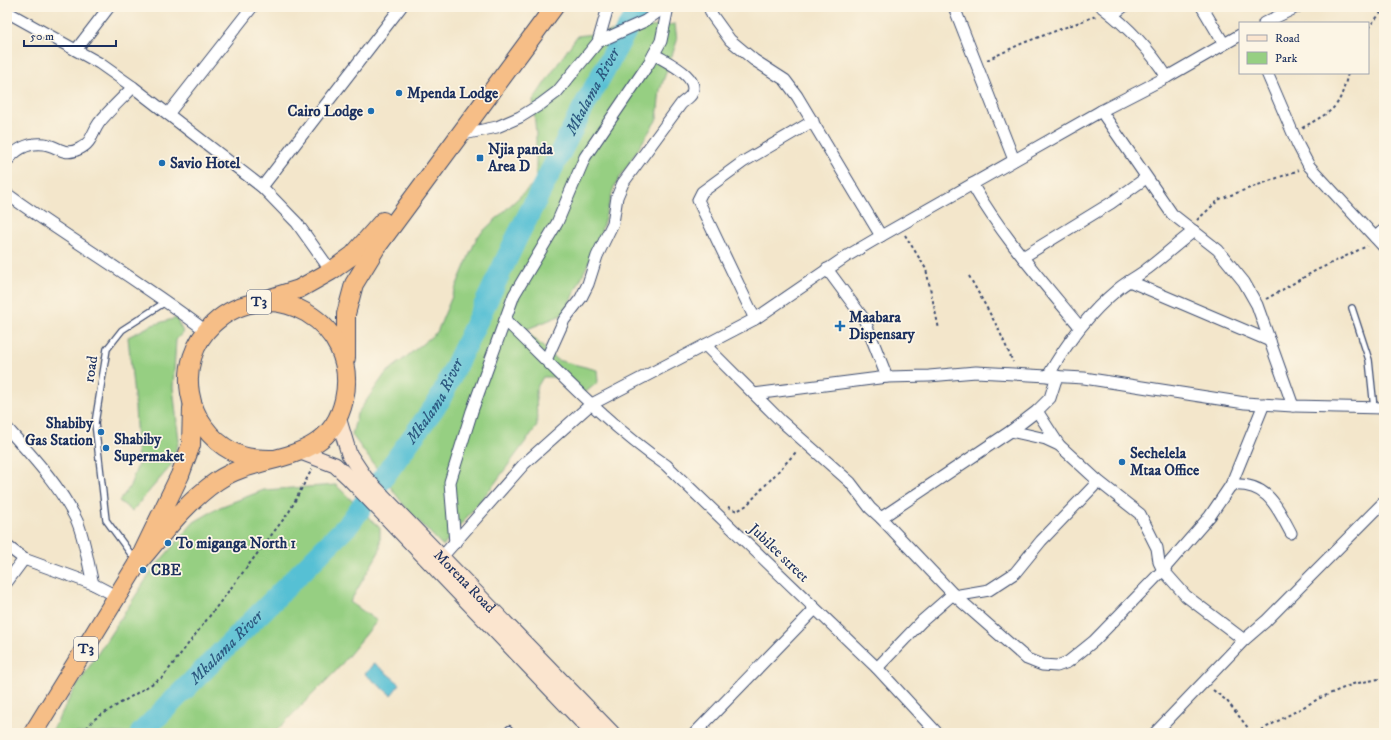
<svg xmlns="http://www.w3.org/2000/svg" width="1391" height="740" viewBox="0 0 1391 740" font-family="'IM FELL DW Pica',serif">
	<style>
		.green { fill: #96cf82; stroke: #587f70 }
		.water { fill: #57c0d4; stroke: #397899 }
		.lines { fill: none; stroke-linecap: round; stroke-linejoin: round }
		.river { stroke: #57c0d4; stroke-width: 22 }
		.service-casing { stroke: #3b4a6e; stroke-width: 8 }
		.minor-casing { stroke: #3b4a6e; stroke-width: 13 }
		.secondary-casing { stroke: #3b4a6e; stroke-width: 17 }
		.trunk-casing { stroke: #3b4a6e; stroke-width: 20 }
		.path { stroke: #3b4a6e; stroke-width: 2; stroke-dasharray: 3 3; stroke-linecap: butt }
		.service { stroke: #fff; stroke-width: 5.5 }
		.minor { stroke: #fff; stroke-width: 11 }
		.secondary { stroke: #fbe5cf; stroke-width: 15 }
		.trunk { stroke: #f6be87; stroke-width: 18 }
		.poi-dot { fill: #1f6fb2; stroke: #fcf5e5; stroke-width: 1.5 }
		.labels { text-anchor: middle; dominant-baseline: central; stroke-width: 3.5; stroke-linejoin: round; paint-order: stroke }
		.shield { fill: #fcf5e5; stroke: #5e6a86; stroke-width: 1 }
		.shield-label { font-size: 14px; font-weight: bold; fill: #1b2f5e }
		.poi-label { font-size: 15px; font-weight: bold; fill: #1b2f5e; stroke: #fcf5e5; text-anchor: start }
		.street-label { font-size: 15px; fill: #1b2f5e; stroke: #fcf5e5 }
		.water-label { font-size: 16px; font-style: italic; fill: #2d5a81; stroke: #fcf5e5 }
	</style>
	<rect width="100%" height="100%" fill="#fcf5e5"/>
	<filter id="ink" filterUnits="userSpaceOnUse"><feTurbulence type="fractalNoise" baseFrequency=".025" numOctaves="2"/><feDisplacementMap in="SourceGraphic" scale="8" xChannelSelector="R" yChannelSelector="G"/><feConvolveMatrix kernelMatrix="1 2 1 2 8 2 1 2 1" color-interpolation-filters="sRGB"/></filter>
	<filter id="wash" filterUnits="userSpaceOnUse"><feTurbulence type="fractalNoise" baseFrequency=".012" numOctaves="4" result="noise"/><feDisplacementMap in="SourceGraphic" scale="16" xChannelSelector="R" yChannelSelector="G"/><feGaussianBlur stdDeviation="0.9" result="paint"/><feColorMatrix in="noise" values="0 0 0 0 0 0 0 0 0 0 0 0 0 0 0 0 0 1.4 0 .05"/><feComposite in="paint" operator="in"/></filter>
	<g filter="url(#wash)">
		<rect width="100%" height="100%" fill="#f3e6cb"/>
		<g class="green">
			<polygon points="675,24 677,41 660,90 657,119 614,187 597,245 564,314 525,330 557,360 597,370 598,382 581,396 563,377 543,377 536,389 537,426 495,483 443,546 406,508 352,435 357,414 385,374 437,332 477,237 536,181 536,134 533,100 577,36"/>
			<polygon points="176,318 183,332 176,340 173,387 179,441 170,467 132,511 119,501 129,488 138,465 135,406 128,337 152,325"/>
			<polygon points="336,485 380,528 380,550 350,602 377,621 335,672 274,733 51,733 74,690 153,569 194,522 220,507 264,490"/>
		</g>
		<polygon class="water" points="374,663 400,684 391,695 365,674"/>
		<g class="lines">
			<path class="river" id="s1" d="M141,733L349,524L439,401L517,237L582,110L627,29L642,7"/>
		</g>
	</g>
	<g filter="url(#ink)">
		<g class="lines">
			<g class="service-casing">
				<g id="service">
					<polyline points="1352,308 1369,360 1374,408"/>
					<polyline points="136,561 106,520 95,423 107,349 122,330 167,301"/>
					<polyline points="509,729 512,733"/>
				</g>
			</g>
			<g class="minor-casing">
				<g id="minor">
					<polyline points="709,7 712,15 730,40 754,60 785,80 797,96 881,236"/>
					<polyline points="954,7 1014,160"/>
					<path d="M1102,7C1127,26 1150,50 1167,77"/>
					<polyline points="1202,7 1224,44"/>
					<polyline points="7,12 99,63 133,87 262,187 297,223 331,271"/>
					<polyline points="1112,15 1123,7"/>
					<polyline points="1264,23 1297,7"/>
					<polyline points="598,42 608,7"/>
					<polyline points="76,50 109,7"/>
					<polyline points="1267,73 1298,145 1309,166 1384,247"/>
					<polyline points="1101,111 1172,214 1218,250 1244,282 1257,305 1293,406"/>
					<polyline points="168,114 252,7"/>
					<polyline points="459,135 497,127 520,117 541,104 557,92 598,42 645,21 665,7"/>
					<path d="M7,161C16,149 29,142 44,144C58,146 64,157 79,149C92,143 92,133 99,123C109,110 122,99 133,87"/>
					<path d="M972,184C1002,236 1042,281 1080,327"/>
					<polyline points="262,187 401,7"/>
					<path d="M7,194C72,241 142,282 206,331"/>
					<polyline points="1375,237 1384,230"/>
					<polyline points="1023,257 1111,203 1146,178"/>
					<polyline points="827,269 864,319 887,377"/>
					<polyline points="1129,281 1270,341"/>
					<polyline points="755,319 698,200 702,192 743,162 813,121"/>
					<path d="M505,320C557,370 606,424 666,465L877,668L937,733"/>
					<polyline points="705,345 780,420 850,482 870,508 881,518 1011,431 1046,439 1059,445 1097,480 1140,514 1157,548 1159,562 1163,570 1186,596 1244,640"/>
					<path d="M546,360L564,320L581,298L588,284L597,256L613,223L617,197L623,183L681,104C684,101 689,98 691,95C702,77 666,62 654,54"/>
					<path d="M1048,376C1066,344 1088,314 1117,290C1126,282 1137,277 1147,269C1163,257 1178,243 1194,231"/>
					<polyline points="754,394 887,377 929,376 976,372 1084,378 1245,403 1293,406 1384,408"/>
					<polyline points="1037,411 1059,445"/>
					<path d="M7,428C33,457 60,486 77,521C85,540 88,564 93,584"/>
					<polyline points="1011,431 1037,411 1050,398 1057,376"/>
					<path d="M1231,485C1267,482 1276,505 1291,533"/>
					<polyline points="881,518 953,594"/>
					<polyline points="455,543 450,482 472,411 514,295 557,223 585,157 649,63 661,41 668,7"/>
					<polyline points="7,546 24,559 93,584 118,597"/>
					<polyline points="441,558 524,464 590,405 755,319 847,256 881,236 1101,111 1167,77 1240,35"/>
					<polyline points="7,582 24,559"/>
					<polyline points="954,596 989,590 1015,573 1041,541 1093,487 1097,480"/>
					<polyline points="877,668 922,621 953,594 1027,659 1042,665 1057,666 1068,662 1094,641 1163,570 1210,516 1231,485 1264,404"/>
					<polyline points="695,733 815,609"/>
					<polyline points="1155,733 1244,640 1266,621 1384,502"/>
				</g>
			</g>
			<g class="secondary-casing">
				<g id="secondary">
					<path id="s2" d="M338,417L349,454L365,478L612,733"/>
					<polyline points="301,452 335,465 349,478 593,733"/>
				</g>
			</g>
			<g class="trunk-casing">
				<g id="trunk">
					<polyline points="267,299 299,289 331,271 353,255 383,221"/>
					<polyline points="346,358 346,314 354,284 376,248 554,7"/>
					<path d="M137,564C162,535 185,503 217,481C260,451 329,467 344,400C361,323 271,270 213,324C173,362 185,427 233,452C246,459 261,459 276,459"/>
					<polyline points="33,733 137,564 180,475 191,445 192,408"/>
				</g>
			</g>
			<g class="path">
				<polyline points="1368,28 1384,9"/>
				<polyline points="987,60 1023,43 1096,16"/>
				<path d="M1302,128C1335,109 1339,110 1348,73"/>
				<polyline points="1197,220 1220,199 1299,170"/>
				<polyline points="905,235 926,269 939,329"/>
				<polyline points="969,276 998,328 1013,362"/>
				<polyline points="1266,299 1315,271 1367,246"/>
				<polyline points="728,507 737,511 747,505 797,451"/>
				<polyline points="1213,690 1227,701 1252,733"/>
				<polyline points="83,733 93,720 163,677 289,512 312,469"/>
				<polyline points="1256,733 1320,698 1353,684 1384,678"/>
			</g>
			<use href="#service" class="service"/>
			<use href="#minor" class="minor"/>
			<use href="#secondary" class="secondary"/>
			<use href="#trunk" class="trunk"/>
		</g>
	</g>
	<g class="poi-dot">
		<circle cx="399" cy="93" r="4"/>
		<circle cx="371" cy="111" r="4"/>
		<rect x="476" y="154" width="8" height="8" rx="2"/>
		<circle cx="162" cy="163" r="4"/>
		<path d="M838 320h4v4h4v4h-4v4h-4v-4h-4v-4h4z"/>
		<circle cx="101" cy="432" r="4"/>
		<circle cx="106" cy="448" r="4"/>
		<circle cx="1122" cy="462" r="4"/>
		<circle cx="168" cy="543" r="4"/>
		<circle cx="143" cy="570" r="4"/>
	</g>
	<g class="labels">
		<g class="shield">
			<rect x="247" y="290" width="24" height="24" rx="3"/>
			<rect x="74" y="637" width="24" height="24" rx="3"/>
		</g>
		<g class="shield-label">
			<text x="259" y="302">T3</text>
			<text x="86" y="649">T3</text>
		</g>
		<g class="poi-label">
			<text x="407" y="93">Mpenda Lodge</text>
			<text x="363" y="111" text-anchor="end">Cairo Lodge</text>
			<text x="488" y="149">Njia panda<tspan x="488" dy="17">Area D</tspan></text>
			<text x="170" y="163">Savio Hotel</text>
			<text x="849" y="317">Maabara<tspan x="849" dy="17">Dispensary</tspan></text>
			<text x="93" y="423" text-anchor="end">Shabiby<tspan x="93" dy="17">Gas Station</tspan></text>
			<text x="114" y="439">Shabiby<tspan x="114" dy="17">Supermaket</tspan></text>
			<text x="1130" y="453">Sechelela<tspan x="1130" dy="17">Mtaa Office</tspan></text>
			<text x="176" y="543">To miganga North 1</text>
			<text x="151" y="570">CBE</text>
		</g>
		<g class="street-label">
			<text transform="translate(91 369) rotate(-81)">road</text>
			<text transform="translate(779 553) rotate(44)">Jubilee street</text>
			<text stroke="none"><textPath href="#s2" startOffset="211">Morena Road</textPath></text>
		</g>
		<g class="water-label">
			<text stroke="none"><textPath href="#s1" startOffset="793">Mkalama River</textPath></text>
			<text stroke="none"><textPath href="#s1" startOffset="445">Mkalama River</textPath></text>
			<text stroke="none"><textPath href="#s1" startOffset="121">Mkalama River</textPath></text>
		</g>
	</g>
	<rect width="1391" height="740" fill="none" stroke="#fcf5e5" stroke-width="24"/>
	<rect x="1239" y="22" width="130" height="52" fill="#fcf5e5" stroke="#a2a6af"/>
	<rect x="1247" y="35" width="20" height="6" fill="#fbe5cf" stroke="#a2a6af"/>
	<text x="1275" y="42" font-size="12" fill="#1b2f5e">Road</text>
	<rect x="1247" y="52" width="20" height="12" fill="#96cf82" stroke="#a2a6af"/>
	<text x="1275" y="62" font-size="12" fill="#1b2f5e">Park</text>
	<path d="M24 40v6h92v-6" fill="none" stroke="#1b2f5e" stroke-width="2"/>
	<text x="30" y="40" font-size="12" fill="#1b2f5e" stroke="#fcf5e5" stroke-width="3" paint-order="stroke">50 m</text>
</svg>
